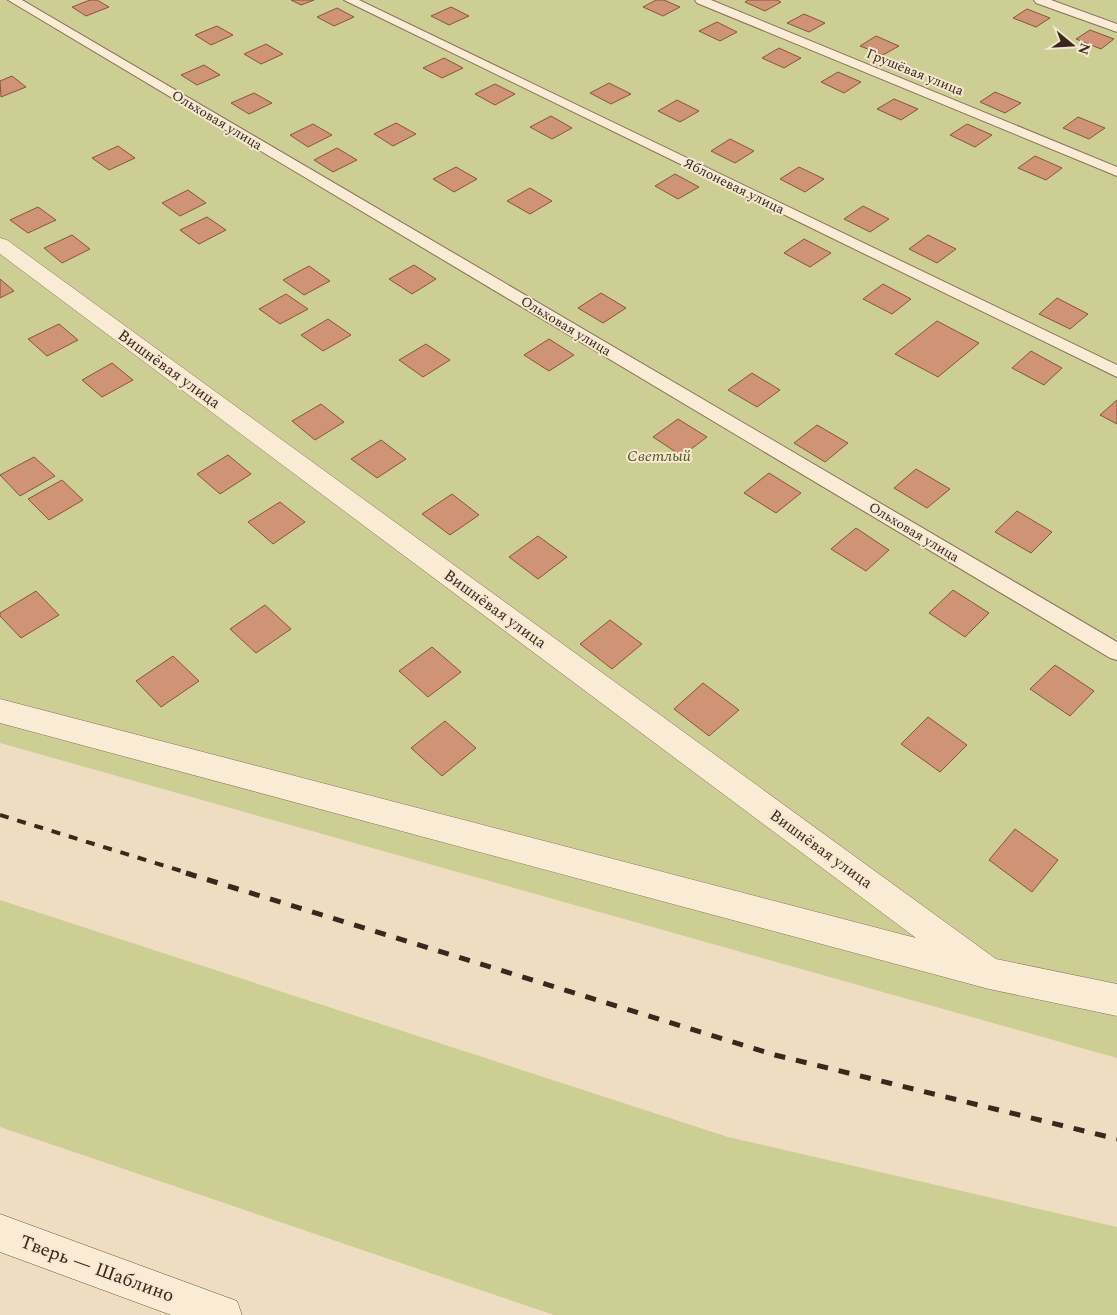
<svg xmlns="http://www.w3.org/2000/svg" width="1117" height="1315" viewBox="0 0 1117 1315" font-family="Spectral,serif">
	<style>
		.green { fill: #ccce94 }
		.building { fill: #cf9375; stroke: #89543d }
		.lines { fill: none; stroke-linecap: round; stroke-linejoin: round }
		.lane-casing { stroke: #896e58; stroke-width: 2 }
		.street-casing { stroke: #896e58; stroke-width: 1 }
		.secondary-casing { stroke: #6b4f3b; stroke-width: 1 }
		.lane { fill: #faebd4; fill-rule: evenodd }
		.street { fill: #faebd4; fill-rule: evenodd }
		.secondary { fill: #faebd4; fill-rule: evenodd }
		.rail-far1 { stroke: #38281d; stroke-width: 4; stroke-dasharray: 9 9; stroke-linecap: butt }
		.rail { stroke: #38281d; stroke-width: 5; stroke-dasharray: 11 11; stroke-linecap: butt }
		.labels { text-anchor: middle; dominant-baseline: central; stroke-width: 4; stroke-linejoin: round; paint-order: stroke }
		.far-street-label { font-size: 14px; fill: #38281d; stroke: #f6e8d0 }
		.street-label { font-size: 16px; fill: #38281d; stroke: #f6e8d0 }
		.park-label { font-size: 16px; font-style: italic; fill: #4d5522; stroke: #f6e8d0 }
		.near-street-label { font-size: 19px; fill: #38281d; stroke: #f6e8d0 }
	</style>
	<rect width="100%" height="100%" fill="#efddc1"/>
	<g class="green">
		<polygon points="0,0 1117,0 1117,1058 0,743"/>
		<polygon points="0,900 728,1137 1117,1227 1117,1315 554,1315 0,1127"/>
	</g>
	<g class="building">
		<polygon points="90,0 97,0 109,7 86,16 72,7"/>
		<polygon points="291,0 314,0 301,5"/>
		<polygon points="656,0 664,0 680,7 663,16 643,7"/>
		<polygon points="748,0 777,0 781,2 765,11 745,2"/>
		<polygon points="451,7 469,16 449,25 431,16"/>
		<polygon points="337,8 354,17 334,26 317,17"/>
		<polygon points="1027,9 1050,18 1036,27 1013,18"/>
		<polygon points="804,14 825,23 809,32 787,23"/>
		<polygon points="717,22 737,32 720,41 699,31"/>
		<polygon points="217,26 233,35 211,45 195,35"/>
		<polygon points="1090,30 1114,39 1101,49 1076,39"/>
		<polygon points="876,36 899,46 883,55 860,46"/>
		<polygon points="266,44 283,54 261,64 244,54"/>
		<polygon points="779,48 801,58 784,68 762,58"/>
		<polygon points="444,58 463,68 442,78 423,68"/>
		<polygon points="204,65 220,75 197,85 181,75"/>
		<polygon points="838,72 861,82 844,93 821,82"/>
		<polygon points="12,76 26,87 1,97 0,81"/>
		<polygon points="609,83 631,94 611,104 590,93"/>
		<polygon points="495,84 515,94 495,105 475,94"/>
		<polygon points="995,92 1021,103 1005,113 980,102"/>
		<polygon points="254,93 272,103 249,114 231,103"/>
		<polygon points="894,99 918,109 901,120 877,109"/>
		<polygon points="677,100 699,111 680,122 658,111"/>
		<polygon points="551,116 572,128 552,139 530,127"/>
		<polygon points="1078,117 1105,128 1089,139 1063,128"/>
		<polygon points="396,123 416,134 393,146 374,134"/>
		<polygon points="313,124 332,135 308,147 290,135"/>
		<polygon points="967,124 992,135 975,147 950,135"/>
		<polygon points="730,139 754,151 735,163 711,151"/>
		<polygon points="118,146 135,158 109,170 92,158"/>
		<polygon points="337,148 357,160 333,172 314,160"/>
		<polygon points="1035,156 1062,168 1046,180 1018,168"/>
		<polygon points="456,167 477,179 454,192 433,179"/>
		<polygon points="799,167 824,179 805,192 780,179"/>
		<polygon points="675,174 699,187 678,199 655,186"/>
		<polygon points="530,188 552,201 530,214 507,201"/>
		<polygon points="188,190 206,203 180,216 162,203"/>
		<polygon points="863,206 889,219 870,232 844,219"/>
		<polygon points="38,207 56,220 28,233 10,220"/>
		<polygon points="207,217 226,230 199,244 180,230"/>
		<polygon points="72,235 90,249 62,263 44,248"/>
		<polygon points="928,235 956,249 937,263 909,249"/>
		<polygon points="804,239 831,253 810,267 784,253"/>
		<polygon points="414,265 436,279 412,294 389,279"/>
		<polygon points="309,266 330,281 304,295 283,280"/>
		<polygon points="0,279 14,291 0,298"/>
		<polygon points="883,284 911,299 892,314 863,299"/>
		<polygon points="601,293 626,308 603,323 578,308"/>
		<polygon points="286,294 308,309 280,324 259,309"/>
		<polygon points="1057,298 1088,314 1070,329 1039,314"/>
		<polygon points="328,319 351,335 323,351 301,335"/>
		<polygon points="937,321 979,343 938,377 895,354"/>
		<polygon points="59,324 78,340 47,356 28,339"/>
		<polygon points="549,339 574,355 549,371 524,355"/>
		<polygon points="426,344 450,360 423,377 399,360"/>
		<polygon points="1031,351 1062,368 1044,385 1012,368"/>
		<polygon points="112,363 133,380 102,397 82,380"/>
		<polygon points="752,373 780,390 757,407 728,390"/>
		<polygon points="1117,400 1117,424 1100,415"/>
		<polygon points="321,404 344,422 315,440 292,421"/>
		<polygon points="678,419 707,437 682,456 653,437"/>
		<polygon points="817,425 848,443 825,462 794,443"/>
		<polygon points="381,440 406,459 377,478 351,459"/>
		<polygon points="228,455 251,474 220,494 197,474"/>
		<polygon points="34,457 55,476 20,496 0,475"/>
		<polygon points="916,469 950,489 927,508 894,488"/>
		<polygon points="769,473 801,493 776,513 744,493"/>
		<polygon points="62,480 83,500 49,520 28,499"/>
		<polygon points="452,494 479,515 450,535 422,514"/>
		<polygon points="280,502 305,522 273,544 248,522"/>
		<polygon points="1017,511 1052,532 1031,553 995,532"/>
		<polygon points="856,528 889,550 866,571 831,549"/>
		<polygon points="538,536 567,557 538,579 509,557"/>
		<polygon points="953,590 989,613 965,637 929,613"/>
		<polygon points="36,591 59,615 21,638 0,616 0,613"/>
		<polygon points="265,605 291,629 256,653 230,629"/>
		<polygon points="610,620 642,644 612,669 580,644"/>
		<polygon points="432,647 461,672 428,697 399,671"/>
		<polygon points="173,656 199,681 161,707 136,681"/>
		<polygon points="1055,665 1094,691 1070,716 1030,689"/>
		<polygon points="703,683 739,710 709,736 674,709"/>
		<polygon points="928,717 967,745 940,772 901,744"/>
		<polygon points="445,721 476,748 442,776 411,748"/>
		<polygon points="1015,829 1058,860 1032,892 989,860"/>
	</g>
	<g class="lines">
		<g class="lane-casing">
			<g id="lane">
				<polygon points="8,0 22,0 1117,642 1117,660 1110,658"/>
				<polygon points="344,0 359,0 1117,365 1117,377"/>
				<polygon points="695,0 711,0 1117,167 1117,176 697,3"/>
				<polygon points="1034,0 1051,0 1117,24 1117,32 1036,3"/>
			</g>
		</g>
		<g class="street-casing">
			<polygon id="street" points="0,238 7,240 996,959 1117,984 1117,1016 989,989 0,723 0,699 916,938 0,254"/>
		</g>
		<g class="secondary-casing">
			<polygon id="secondary" points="0,1214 237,1301 242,1315 171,1315 0,1252"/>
		</g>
		<use href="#lane" class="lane"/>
		<use href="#street" class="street"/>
		<use href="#secondary" class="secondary"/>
		<polyline class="rail-far1" points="0,815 191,874"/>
		<polyline class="rail" points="186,873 775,1055 1117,1139"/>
	</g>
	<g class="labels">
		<g class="far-street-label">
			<text transform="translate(915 72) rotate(22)">Грушёвая улица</text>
			<text transform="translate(217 120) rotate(31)">Ольховая улица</text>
			<text transform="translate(734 186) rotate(26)">Яблоневая улица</text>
			<text transform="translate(566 326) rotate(31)">Ольховая улица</text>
			<text transform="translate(914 532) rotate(31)">Ольховая улица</text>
		</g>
		<g class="street-label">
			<text transform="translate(169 369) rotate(36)">Вишнёвая улица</text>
			<text transform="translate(495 609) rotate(36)">Вишнёвая улица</text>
			<text transform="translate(821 849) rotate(36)">Вишнёвая улица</text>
		</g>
		<g class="park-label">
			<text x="659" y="456">Светлый</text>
		</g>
		<g class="near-street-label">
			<text transform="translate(97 1269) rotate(20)">Тверь — Шаблино</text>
		</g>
	</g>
	<g transform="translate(1072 45) rotate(108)" stroke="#f6e8d0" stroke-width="4" paint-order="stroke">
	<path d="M0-4L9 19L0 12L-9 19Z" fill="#38281d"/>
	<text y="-8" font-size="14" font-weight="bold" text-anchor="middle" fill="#38281d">N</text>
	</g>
</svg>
